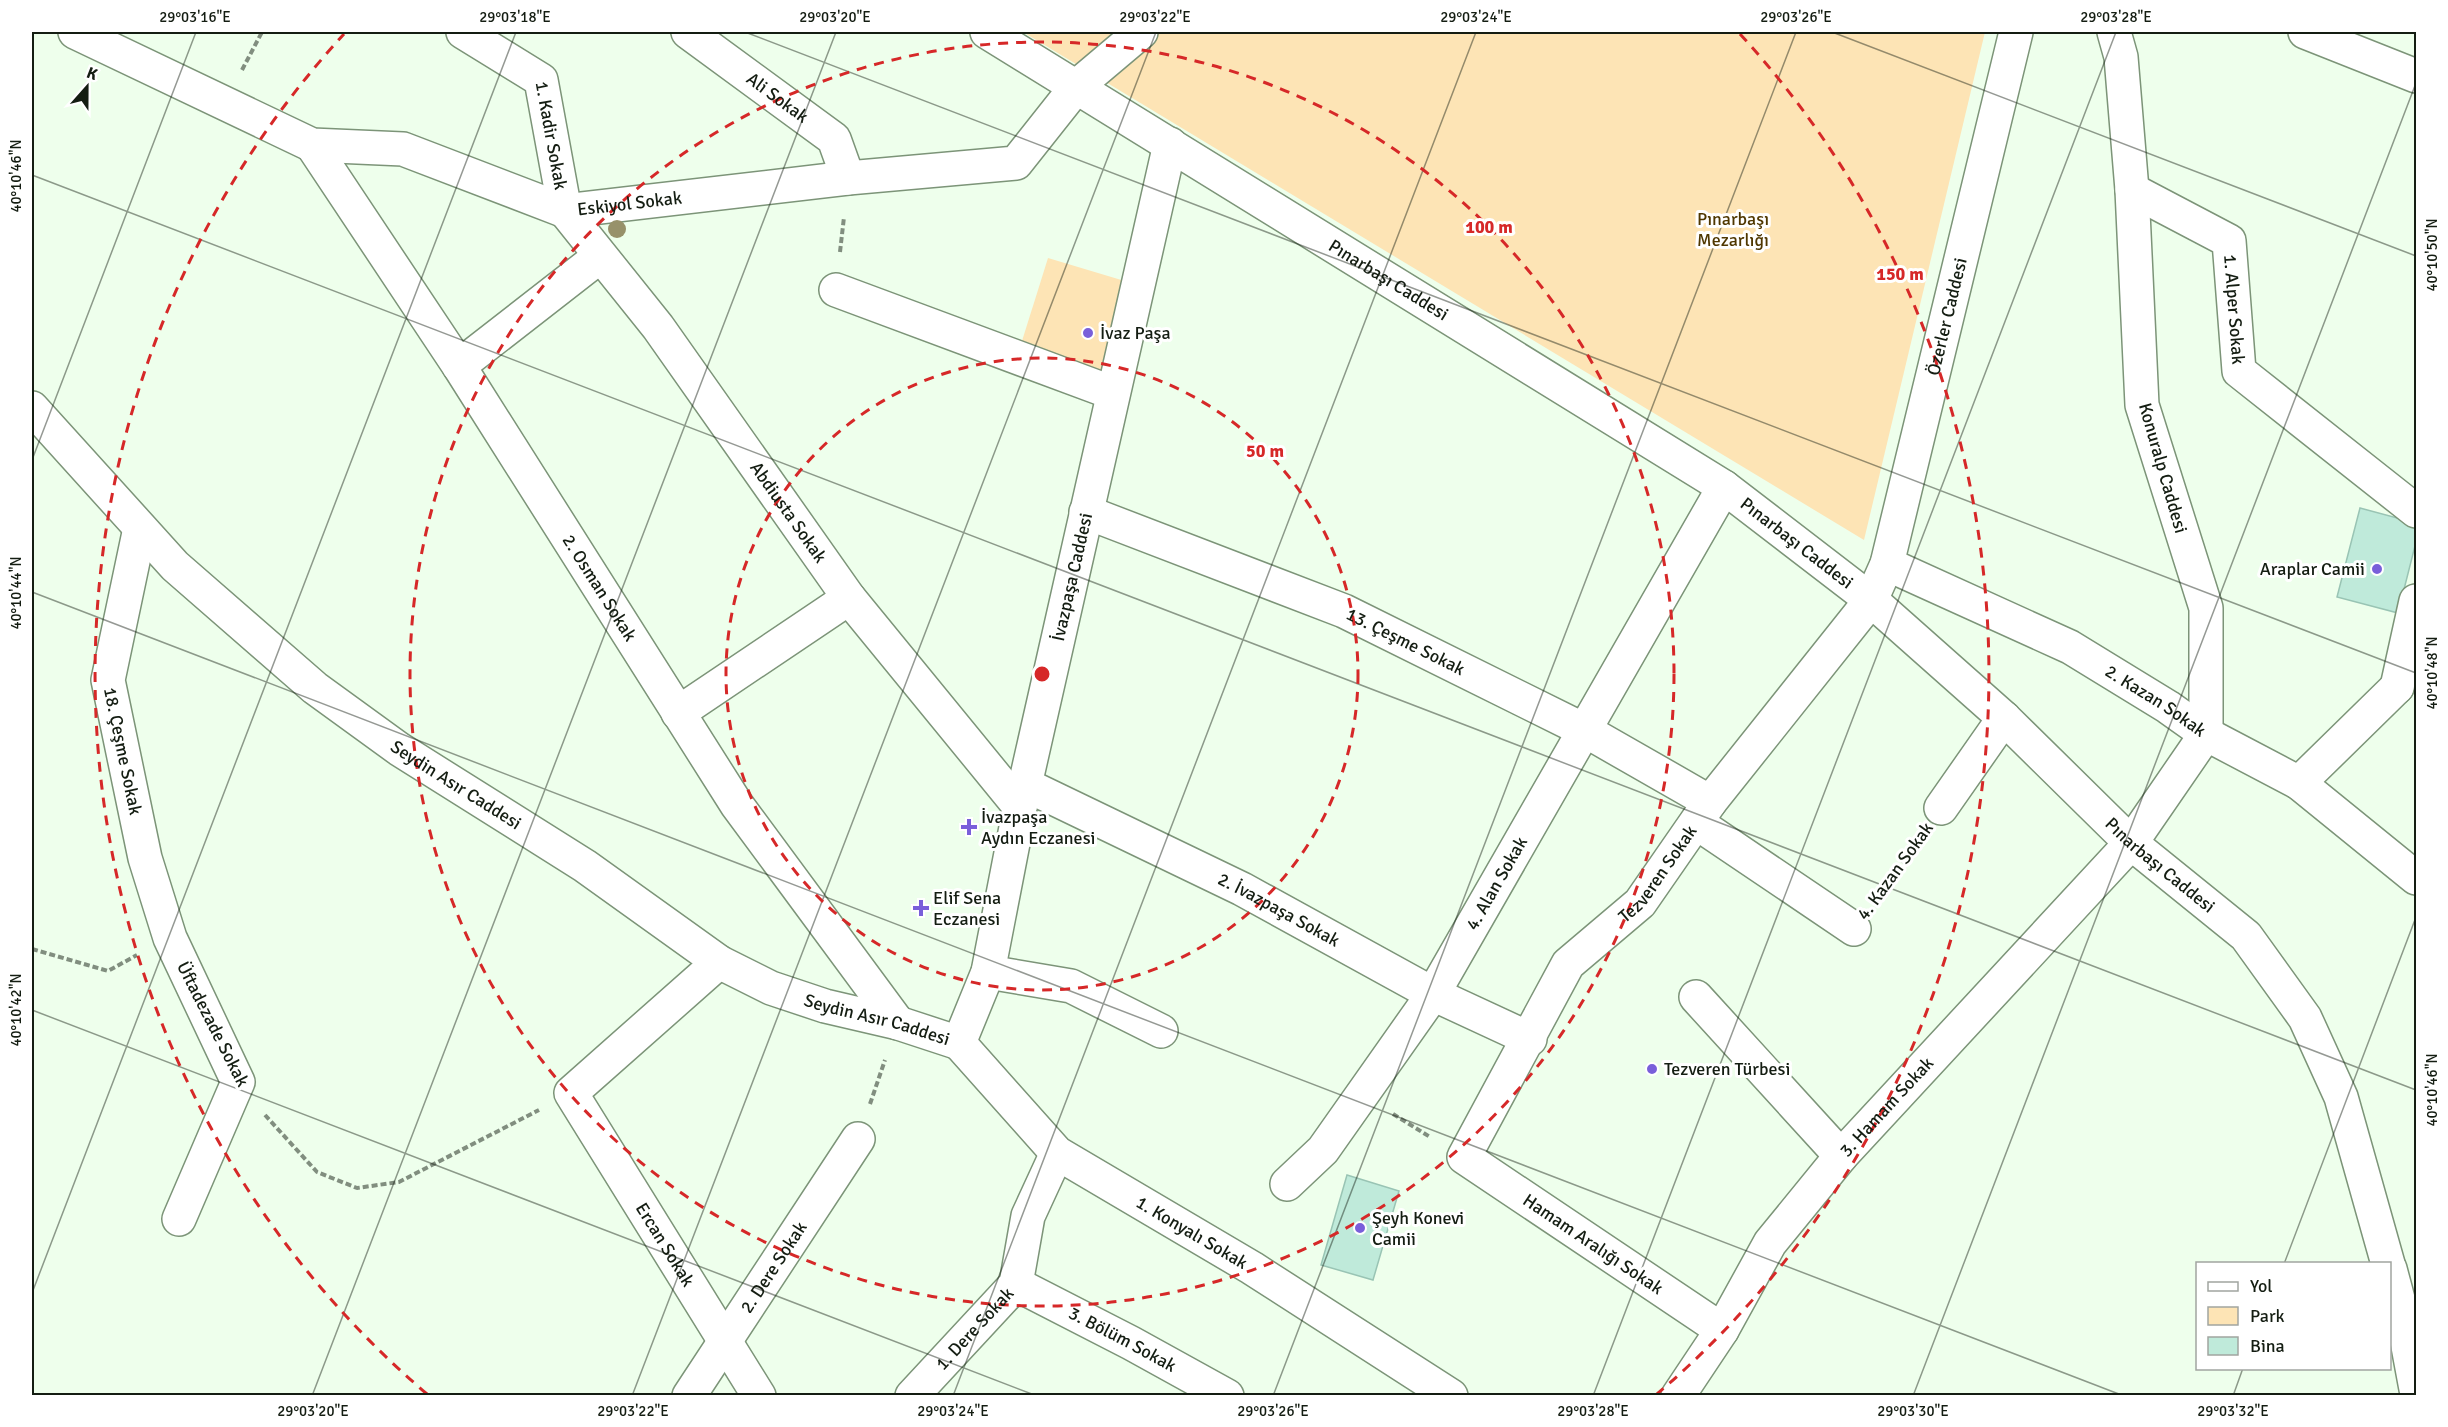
<svg xmlns="http://www.w3.org/2000/svg" width="2448" height="1427" viewBox="0 0 2448 1427" font-family="Signika,sans-serif">
	<style>
		.green { fill: #fde4b5 }
		.building { fill: #bfeada; stroke: #99c4b4; stroke-width: 1.5 }
		.lines { fill: none; stroke-linecap: round; stroke-linejoin: round }
		.minor-casing { stroke: #7c9478; stroke-width: 36 }
		.major-casing { stroke: #7c9478; stroke-width: 36 }
		.path { stroke: #818e7f; stroke-width: 4; stroke-dasharray: 6 3; stroke-linecap: butt }
		.minor { stroke: #fff; stroke-width: 33 }
		.major { stroke: #fff; stroke-width: 33 }
		.tree { fill: #97916a }
		.ticks { fill: none; stroke: #141d12; stroke-width: 1.5; stroke-opacity: 0.45 }
		.ring { fill: none; stroke: #d62828; stroke-width: 3; stroke-dasharray: 10 8 }
		.poi-dot { fill: #795fda; stroke: #fff; stroke-width: 2 }
		.labels { text-anchor: middle; dominant-baseline: central; stroke-width: 6; stroke-linejoin: round; paint-order: stroke }
		.street-label { font-size: 18px; fill: #141d12; stroke: #fff }
		.park-label { font-size: 18px; fill: #4f3700; stroke: #fff }
		.poi-label { font-size: 18px; fill: #141d12; stroke: #fff; text-anchor: start }
		.centre { fill: #d62828; stroke: #fff; stroke-width: 3 }
		.ring-label { font-size: 18px; text-anchor: middle; font-weight: bold; fill: #d62828; stroke: #fff; stroke-width: 6; stroke-linejoin: round; paint-order: stroke }
		.neatline { fill: none; stroke: #141d12; stroke-width: 2 }
		.ticks-label { font-size: 15px; text-anchor: middle; fill: #141d12 }
	</style>
	<rect width="100%" height="100%" fill="#eeffec"/>
	<g class="green">
		<polygon points="1023,32 1985,32 1864,540"/>
		<polygon points="1048,258 1138,285 1113,393 1017,357"/>
	</g>
	<g class="building">
		<polygon points="2360,508 2416,523 2416,542 2398,613 2337,597"/>
		<polygon points="1347,1175 1399,1191 1373,1280 1321,1265"/>
	</g>
	<g class="lines">
		<g class="minor-casing">
			<g id="minor">
				<path id="s1" d="M75,32L312,145L403,149L565,211L848,178L1016,163L1077,86"/>
				<path id="s2" d="M463,32L541,80L565,211L658,327L849,598L1020,807"/>
				<path id="s3" d="M688,32L834,139L848,178"/>
				<polyline points="2305,32 2416,76"/>
				<path id="s4" d="M312,145L459,366L737,805L898,1023"/>
				<path id="s5" d="M2132,190L2229,241L2239,371L2416,511"/>
				<polyline points="836,290 1113,393"/>
				<polyline points="459,366 599,257"/>
				<path id="s6" d="M1086,512L1344,611L1586,731L1710,802"/>
				<path id="s7" d="M140,528L108,680L145,858L170,938L238,1082L179,1219"/>
				<path id="s8" d="M1887,564L2070,647L2168,707L2206,734L2299,783L2416,878"/>
				<polyline points="2397,687 2416,601"/>
				<polyline points="678,713 849,598"/>
				<polyline points="2299,783 2397,687"/>
				<path id="s9" d="M1026,785L1242,889L1433,994L1530,1039"/>
				<polyline points="1941,808 2004,718"/>
				<polyline points="1697,823 1854,929"/>
				<path id="s10" d="M719,962L571,1093L759,1396"/>
				<polyline points="988,972 1071,986 1161,1031"/>
				<polyline points="1696,997 1841,1156"/>
				<path id="s11" d="M959,1043L1057,1153L1252,1268L1451,1396"/>
				<path id="s12" d="M1287,1184L1323,1150L1433,994L1724,487"/>
				<path id="s13" d="M1016,1284L1131,1343L1227,1396"/>
				<path id="s14" d="M1722,1330L1464,1157L1568,964L1640,903L1710,802L1871,600"/>
				<path id="s15" d="M689,1396L858,1139"/>
				<path id="s16" d="M912,1396L1016,1284L1028,1216L1057,1153"/>
				<path id="s17" d="M1678,1396L1722,1330L1770,1243L1841,1156L2131,843L2206,734V608L2142,405L2132,190L2121,57L2114,32"/>
			</g>
		</g>
		<g class="major-casing">
			<g id="major">
				<path id="s18" d="M987,32L1724,487L1871,600L2004,718L2131,843L2246,936L2305,1018L2341,1097L2388,1264"/>
				<polyline points="1077,86 1141,32"/>
				<path id="s19" d="M32,408L175,566L315,688L399,749L585,866L719,962L771,988L825,1006L898,1023L959,1043L988,972L1020,807L1170,144"/>
				<path id="s20" d="M1871,600L1887,564L2016,32"/>
				<polyline points="2390,1269 2402,1314 2416,1389"/>
			</g>
		</g>
		<g class="path">
			<polyline points="242,70 262,32"/>
			<polyline points="840,252 844,217"/>
			<polyline points="1875,899 1920,837"/>
			<polyline points="32,949 108,971 137,955"/>
			<polyline points="870,1104 885,1060"/>
			<polyline points="1393,1114 1430,1137"/>
			<polyline points="265,1115 317,1172 357,1188 399,1182 539,1110"/>
		</g>
		<use href="#minor" class="minor"/>
		<use href="#major" class="major"/>
	</g>
	<circle class="tree" cx="617" cy="229" r="9"/>
	<path class="ticks" d="M745,32L2416,673M1832,32L2416,256M32,175L2416,1090M32,460L196,32M32,592L2124,1396M32,1010L1037,1396M2284,1264L2416,917M32,1293L516,32M312,1396L836,32M632,1396L1156,32M953,1396L1476,32M1273,1396L1796,32M1593,1396L2116,32M1913,1396L2416,83M2233,1396L2243,1368"/>
	<g class="ring">
		<circle cx="1042" cy="674" r="316"/>
		<circle cx="1042" cy="674" r="632"/>
		<path d="M427 1394A947 947 0 0 1 344 34M1740 34A947 947 0 0 1 1657 1394"/>
	</g>
	<g class="poi-dot">
		<circle cx="1088" cy="333" r="6"/>
		<circle cx="2377" cy="569" r="6"/>
		<path d="M966 818h6v6h6v6h-6v6h-6v-6h-6v-6h6z"/>
		<path d="M918 899h6v6h6v6h-6v6h-6v-6h-6v-6h6z"/>
		<circle cx="1652" cy="1069" r="6"/>
		<circle cx="1360" cy="1228" r="6"/>
	</g>
	<g class="labels">
		<g class="street-label">
			<text stroke="none"><textPath href="#s3" startOffset="111">Ali Sokak</textPath></text>
			<text stroke="none"><textPath href="#s2" startOffset="148">1. Kadir Sokak</textPath></text>
			<text stroke="none"><textPath href="#s1" startOffset="592">Eskiyol Sokak</textPath></text>
			<text stroke="none"><textPath href="#s18" startOffset="472">Pınarbaşı Caddesi</textPath></text>
			<text stroke="none"><textPath href="#s5" startOffset="178">1. Alper Sokak</textPath></text>
			<text stroke="none"><textPath href="#s20" startOffset="294">Özerler Caddesi</textPath></text>
			<text transform="translate(2163 468) rotate(74)">Konuralp Caddesi</text>
			<text stroke="none"><textPath href="#s2" startOffset="600">Abdiusta Sokak</textPath></text>
			<text stroke="none"><textPath href="#s18" startOffset="958">Pınarbaşı Caddesi</textPath></text>
			<text stroke="none"><textPath href="#s19" startOffset="1622">İvazpaşa Caddesi</textPath></text>
			<text stroke="none"><textPath href="#s4" startOffset="528">2. Osman Sokak</textPath></text>
			<text stroke="none"><textPath href="#s6" startOffset="345">13. Çeşme Sokak</textPath></text>
			<text stroke="none"><textPath href="#s8" startOffset="302">2. Kazan Sokak</textPath></text>
			<text stroke="none"><textPath href="#s7" startOffset="228">18. Çeşme Sokak</textPath></text>
			<text stroke="none"><textPath href="#s19" startOffset="570">Seydin Asır Caddesi</textPath></text>
			<text stroke="none"><textPath href="#s18" startOffset="1444">Pınarbaşı Caddesi</textPath></text>
			<text transform="translate(1895 871) rotate(-54)">4. Kazan Sokak</text>
			<text stroke="none"><textPath href="#s14" startOffset="658">Tezveren Sokak</textPath></text>
			<text stroke="none"><textPath href="#s12" startOffset="368">4. Alan Sokak</textPath></text>
			<text stroke="none"><textPath href="#s9" startOffset="282">2. İvazpaşa Sokak</textPath></text>
			<text stroke="none"><textPath href="#s19" startOffset="1056">Seydin Asır Caddesi</textPath></text>
			<text transform="translate(213 1024) rotate(63)">Üftadezade Sokak</text>
			<text stroke="none"><textPath href="#s17" startOffset="358">3. Hamam Sokak</textPath></text>
			<text stroke="none"><textPath href="#s11" startOffset="304">1. Konyalı Sokak</textPath></text>
			<text stroke="none"><textPath href="#s10" startOffset="376">Ercan Sokak</textPath></text>
			<text transform="translate(1593 1244) rotate(34)">Hamam Aralığı Sokak</text>
			<text stroke="none"><textPath href="#s15" startOffset="154">2. Dere Sokak</textPath></text>
			<text stroke="none"><textPath href="#s16" startOffset="92">1. Dere Sokak</textPath></text>
			<text stroke="none"><textPath href="#s13" startOffset="120">3. Bölüm Sokak</textPath></text>
		</g>
		<g class="park-label">
			<text x="1733" y="219">Pınarbaşı<tspan x="1733" dy="21">Mezarlığı</tspan></text>
		</g>
		<g class="poi-label">
			<text x="1100" y="333">İvaz Paşa</text>
			<text x="2365" y="569" text-anchor="end">Araplar Camii</text>
			<text x="981" y="817">İvazpaşa<tspan x="981" dy="21">Aydın Eczanesi</tspan></text>
			<text x="933" y="898">Elif Sena<tspan x="933" dy="21">Eczanesi</tspan></text>
			<text x="1664" y="1069">Tezveren Türbesi</text>
			<text x="1372" y="1218">Şeyh Konevi<tspan x="1372" dy="21">Camii</tspan></text>
		</g>
	</g>
	<circle cx="1042" cy="674" r="9" class="centre"/>
	<g class="ring-label">
		<text x="1489" y="233">100 m</text>
		<text x="1900" y="280">150 m</text>
		<text x="1265" y="457">50 m</text>
	</g>
	<rect width="2448" height="1427" fill="none" stroke="#ffffff" stroke-width="66"/>
	<rect x="2196" y="1262" width="195" height="108" fill="#ffffff" stroke="#a1a5a0" stroke-width="1.5"/>
	<rect x="2208" y="1282" width="30" height="9" fill="#ffffff" stroke="#a1a5a0" stroke-width="1.5"/>
	<text x="2250" y="1292" font-size="18" fill="#141d12">Yol</text>
	<rect x="2208" y="1307" width="30" height="18" fill="#fde4b5" stroke="#a1a5a0" stroke-width="1.5"/>
	<text x="2250" y="1322" font-size="18" fill="#141d12">Park</text>
	<rect x="2208" y="1337" width="30" height="18" fill="#bfeada" stroke="#a1a5a0" stroke-width="1.5"/>
	<text x="2250" y="1352" font-size="18" fill="#141d12">Bina</text>
	<g transform="translate(87 87) rotate(21)" stroke="#ffffff" stroke-width="4.5" paint-order="stroke">
	<path d="M0-4.5L10 22L0 15L-10 22Z" fill="#141d12"/>
	<text y="-9" font-size="16" font-weight="bold" text-anchor="middle" fill="#141d12">K</text>
	</g>
	<rect x="33" y="33" width="2382" height="1361" class="neatline"/>
	<g class="ticks-label">
		<text x="195" y="22">29°03'16"E</text>
		<text x="515" y="22">29°03'18"E</text>
		<text x="835" y="22">29°03'20"E</text>
		<text x="1155" y="22">29°03'22"E</text>
		<text x="1476" y="22">29°03'24"E</text>
		<text x="1796" y="22">29°03'26"E</text>
		<text x="2116" y="22">29°03'28"E</text>
		<text transform="translate(16 176) rotate(-90)" y="5">40°10'46"N</text>
		<text transform="translate(2432 255) rotate(-90)" y="5">40°10'50"N</text>
		<text transform="translate(16 593) rotate(-90)" y="5">40°10'44"N</text>
		<text transform="translate(2432 673) rotate(-90)" y="5">40°10'48"N</text>
		<text transform="translate(16 1010) rotate(-90)" y="5">40°10'42"N</text>
		<text transform="translate(2432 1090) rotate(-90)" y="5">40°10'46"N</text>
		<text x="313" y="1416">29°03'20"E</text>
		<text x="633" y="1416">29°03'22"E</text>
		<text x="953" y="1416">29°03'24"E</text>
		<text x="1273" y="1416">29°03'26"E</text>
		<text x="1593" y="1416">29°03'28"E</text>
		<text x="1913" y="1416">29°03'30"E</text>
		<text x="2233" y="1416">29°03'32"E</text>
	</g>
</svg>
